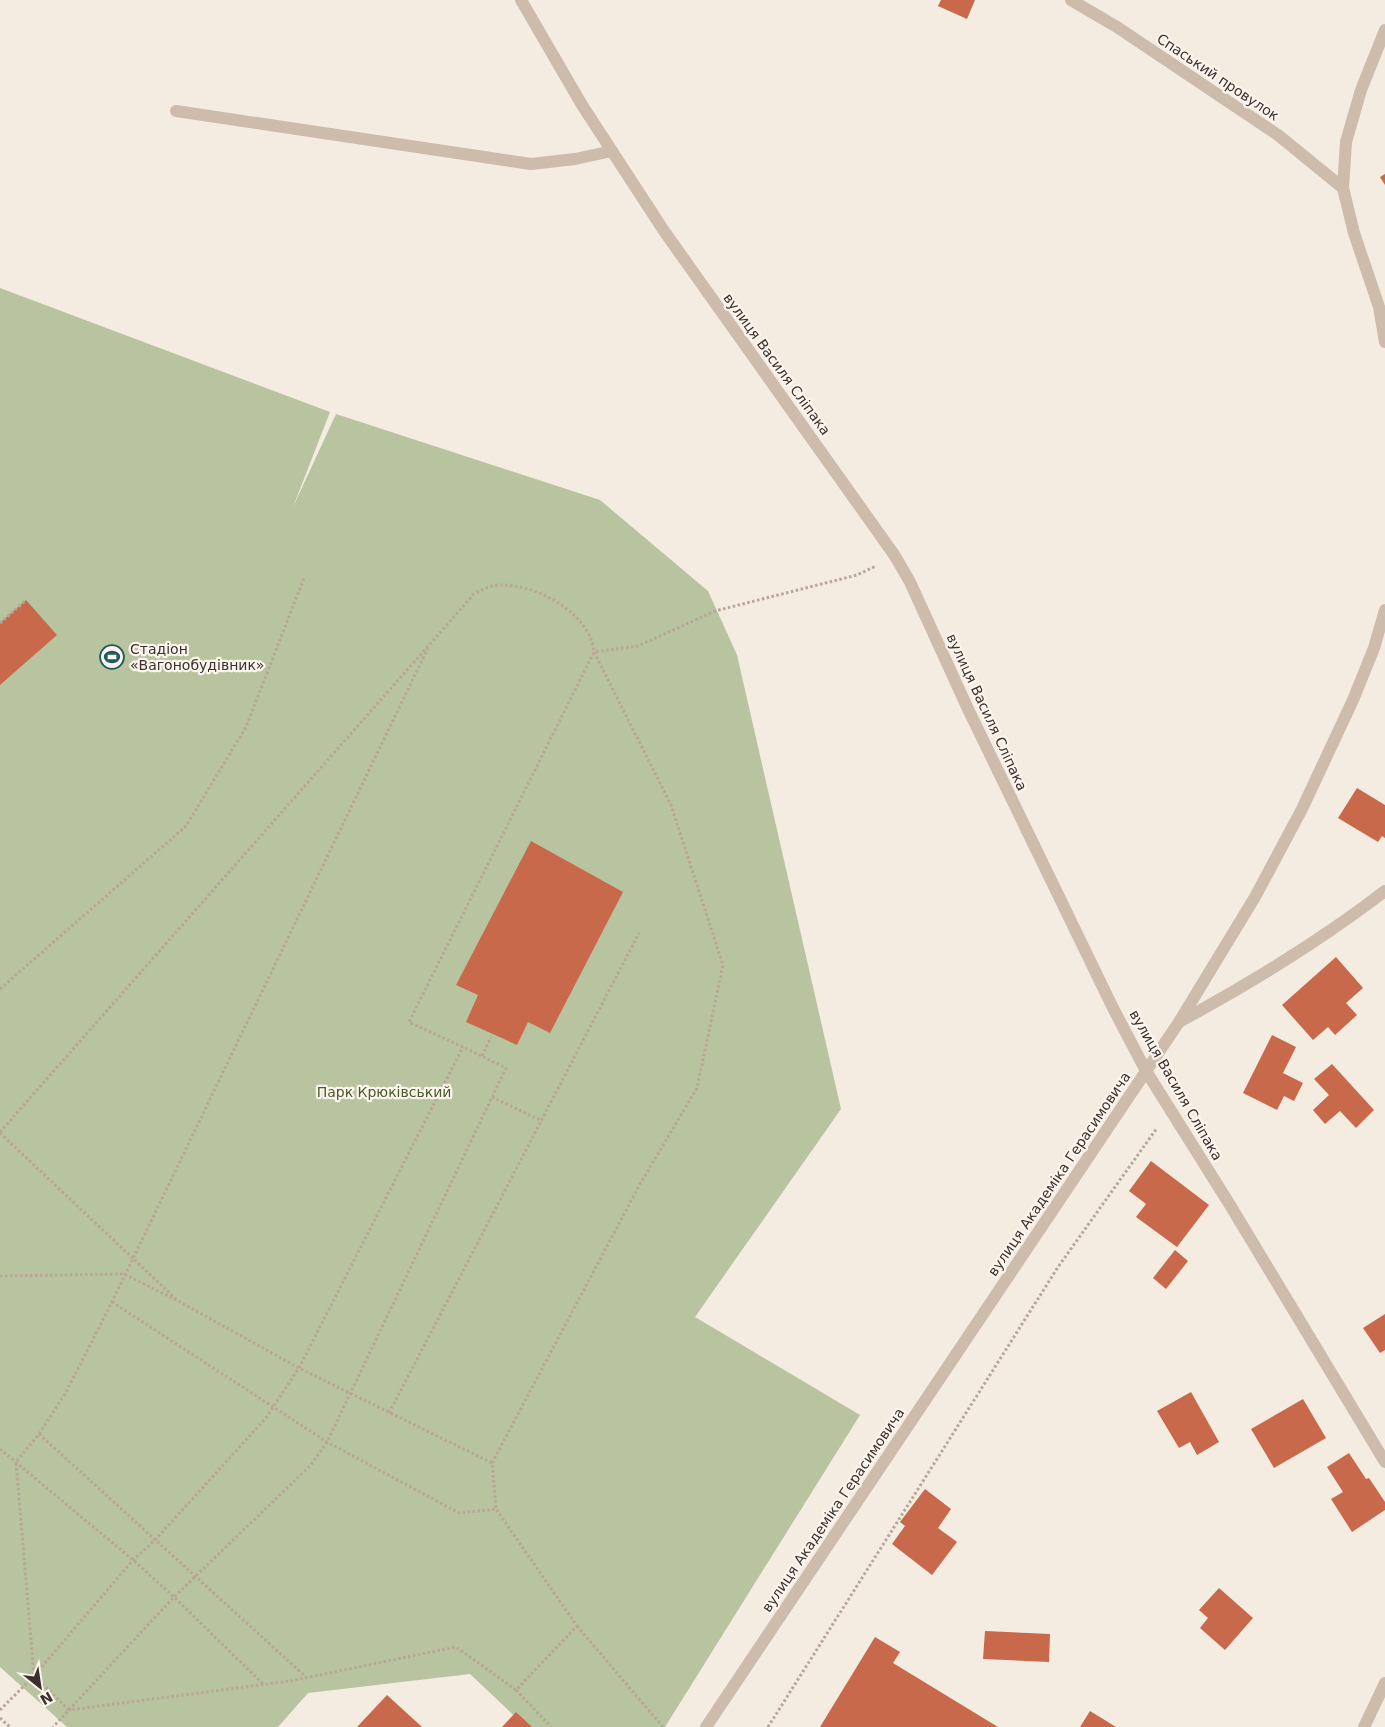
<svg xmlns="http://www.w3.org/2000/svg" width="1385" height="1727" viewBox="0 0 1385 1727" font-family="'DejaVu Sans',sans-serif">
	<style>
		.green { fill: #b8c4a0 }
		.building { fill: #c8694b }
		.lines { fill: none; stroke-linecap: round; stroke-linejoin: round }
		.path { stroke: #b9a596; stroke-width: 3; stroke-dasharray: 2.5 2.5; stroke-linecap: butt }
		.minor { stroke: #cdbbac; stroke-width: 12 }
		.tertiary { stroke: #cdbbac; stroke-width: 12 }
		.labels { text-anchor: middle; dominant-baseline: central; stroke-width: 4.5; stroke-linejoin: round; paint-order: stroke }
		.street-label { font-size: 14px; fill: #3b302b; stroke: #fbf5ee }
		.poi-label { font-size: 14px; fill: #3b302b; stroke: #fbf5ee; text-anchor: start }
		.park-label { font-size: 14px; fill: #4a5a2e; stroke: #fbf5ee }
	</style>
	<rect width="100%" height="100%" fill="#f4ebe1"/>
	<polygon class="green" points="0,288 330,412 293,507 336,414 600,500 708,591 737,655 841,1109 695,1317 860,1415 665,1727 526,1727 470,1674 308,1693 278,1727 67,1727 0,1667"/>
	<g class="building">
		<polygon points="941,0 975,0 967,19 938,6"/>
		<polygon points="1385,174 1385,185 1380,177"/>
		<polygon points="26,600 57,635 0,685 0,623"/>
		<polygon points="1357,788 1385,805 1385,838 1382,836 1378,842 1338,818"/>
		<polygon points="531,841 623,892 550,1033 528,1022 517,1045 466,1022 478,995 456,985"/>
		<polygon points="1336,957 1363,988 1346,1003 1357,1015 1335,1035 1328,1027 1313,1040 1282,1005"/>
		<polygon points="1272,1035 1296,1047 1283,1073 1303,1083 1294,1101 1284,1096 1277,1110 1243,1093"/>
		<polygon points="1332,1064 1374,1110 1356,1128 1340,1111 1325,1124 1313,1110 1329,1095 1314,1079"/>
		<polygon points="1151,1161 1209,1205 1177,1247 1136,1217 1146,1204 1129,1191"/>
		<polygon points="1175,1250 1188,1261 1166,1289 1153,1278"/>
		<polygon points="1385,1314 1385,1350 1380,1353 1363,1328"/>
		<polygon points="1191,1392 1219,1442 1197,1455 1190,1442 1179,1448 1157,1411"/>
		<polygon points="1303,1399 1326,1438 1274,1468 1251,1429"/>
		<polygon points="1349,1453 1366,1479 1369,1478 1385,1502 1385,1510 1352,1532 1331,1499 1343,1492 1327,1467"/>
		<polygon points="925,1489 951,1509 938,1528 957,1542 932,1575 892,1544 905,1526 900,1522"/>
		<polygon points="1219,1588 1253,1618 1225,1650 1200,1628 1208,1618 1199,1610"/>
		<polygon points="985,1631 1050,1634 1049,1662 983,1659"/>
		<polygon points="875,1637 900,1652 893,1663 998,1727 820,1727"/>
		<polygon points="387,1695 422,1727 357,1727"/>
		<polygon points="1090,1711 1116,1727 1080,1727"/>
		<polygon points="516,1712 532,1727 502,1727"/>
	</g>
	<g class="lines">
		<g class="path">
			<polyline points="0,623 26,600"/>
			<polyline points="0,989 186,826 246,727 304,578"/>
			<polyline points="482,1056 491,1037"/>
			<polyline points="492,1097 542,1121"/>
			<path d="M0,1132L474,594C480,591 486,587 492,586C529,579 591,612 594,652L409,1022L463,1047L506,1068L327,1442L311,1465L174,1597L53,1727"/>
			<polyline points="0,1133 177,1300"/>
			<polyline points="0,1276 124,1274 180,1302 299,1368 492,1463 496,1509 577,1626 516,1690 456,1647 290,1681 69,1710"/>
			<polyline points="112,1302 327,1442 459,1513 496,1509"/>
			<polyline points="389,1413 639,933"/>
			<polyline points="39,1434 306,1677"/>
			<polyline points="0,1449 133,1560 174,1597 264,1685"/>
			<polyline points="492,1463 640,1184 697,1088 723,965 671,805 594,652 638,646 715,611 857,575 876,566"/>
			<polyline points="577,1626 663,1727"/>
			<polyline points="516,1690 551,1727"/>
			<polyline points="0,1710 34,1676 133,1560 155,1540 266,1418 299,1368 463,1047"/>
			<polyline points="69,1710 34,1676 16,1462 39,1434 66,1392 112,1302 428,648"/>
			<polyline points="0,1718 10,1727"/>
			<polyline points="768,1727 1058,1267 1157,1128"/>
		</g>
		<g class="minor">
			<polyline points="521,0 582,105 664,231 895,556 910,582 968,709 1113,1008 1146,1071 1230,1205 1385,1462"/>
			<polyline points="1071,0 1117,27 1278,135 1343,188"/>
			<polyline points="176,111 531,164 575,159 612,151"/>
			<path d="M1179,1022C1251,983 1320,941 1385,891"/>
			<polyline points="1364,1727 1385,1683"/>
		</g>
		<g class="tertiary">
			<polyline points="1385,30 1361,90 1346,142 1343,188 1354,233 1379,307 1385,342"/>
			<polyline points="706,1727 1179,1022 1255,897 1302,809 1353,700 1374,648 1385,610"/>
		</g>
	</g>
	<defs>
		<g id="stadium-ring" transform="scale(1.25)"><circle r="9.5" fill="#fbf5ee" stroke="#1f5a5e" stroke-width="1.5"/><path d="M0-5a6.5 5 0 1 0 0 10a6.5 5 0 1 0 0-10ZM-3.5-1.8h7v3.6h-7Z" fill="#1f5a5e"/></g>
	</defs>
	<g fill-rule="evenodd">
		<use href="#stadium-ring" x="112" y="657"/>
	</g>
	<g class="labels">
		<g class="street-label">
			<text transform="translate(1218 77) rotate(34)">Спаський провулок</text>
			<text transform="translate(777 364) rotate(54)">вулиця Василя Сліпака</text>
			<text transform="translate(987 712) rotate(65)">вулиця Василя Сліпака</text>
			<text transform="translate(1176 1085) rotate(60)">вулиця Василя Сліпака</text>
			<text transform="translate(1059 1174) rotate(-56)">вулиця Академіка Герасимовича</text>
			<text transform="translate(833 1510) rotate(-56)">вулиця Академіка Герасимовича</text>
		</g>
		<g class="poi-label">
			<text x="130" y="649">Стадіон<tspan x="130" dy="16">«Вагонобудівник»</tspan></text>
		</g>
		<g class="park-label">
			<text x="384" y="1092">Парк Крюківський</text>
		</g>
	</g>
	<g transform="translate(40 1687) rotate(150)" stroke="#fbf5ee" stroke-width="4" paint-order="stroke">
	<path d="M0-4L9 19L0 12L-9 19Z" fill="#3b302b"/>
	<text y="-8" font-size="14" font-weight="bold" text-anchor="middle" fill="#3b302b">N</text>
	</g>
</svg>
